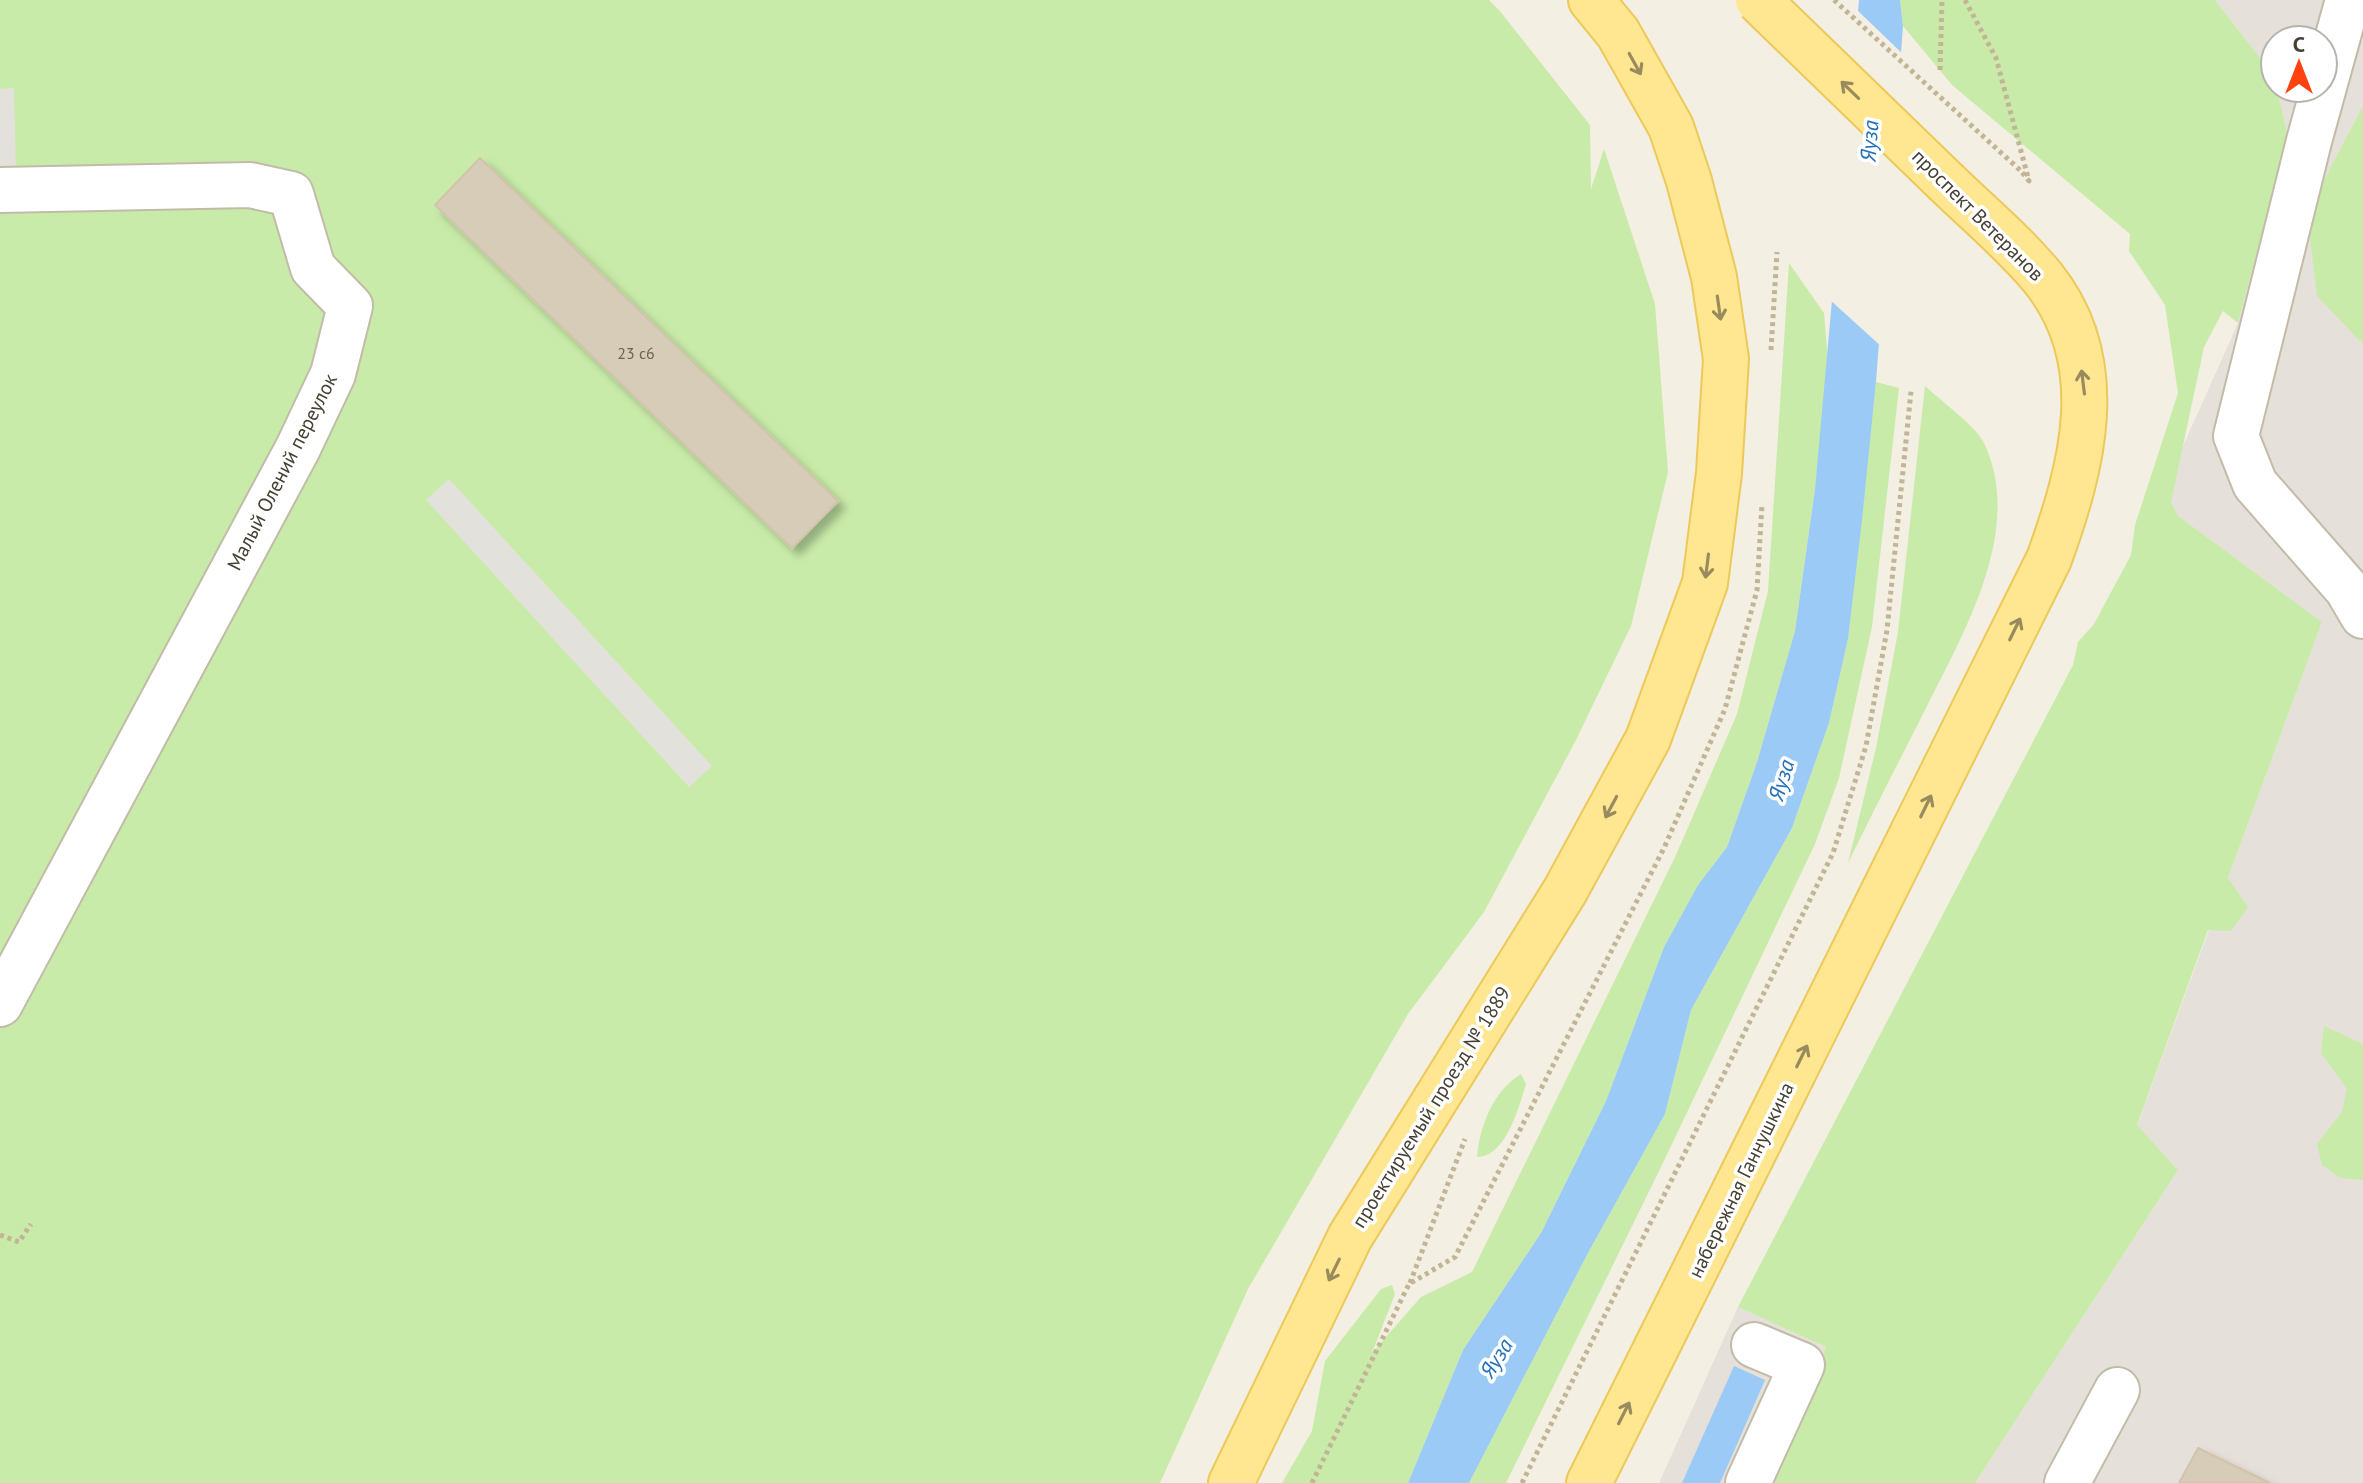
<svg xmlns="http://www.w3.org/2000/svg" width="2363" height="1483" viewBox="0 0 2363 1483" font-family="'PT Sans',sans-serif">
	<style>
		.industrial { fill: #e5e0d9 }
		.green { fill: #c9eba9 }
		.parking { fill: #e3e1dc }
		.water { fill: #9acaf5 }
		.pier { fill: #f3efe3 }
		.building { fill: #d6ccb8; stroke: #d1c4ab; stroke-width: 2; filter: url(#shadow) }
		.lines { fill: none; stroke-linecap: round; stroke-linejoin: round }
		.minor-casing { stroke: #c2bba8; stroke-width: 48 }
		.major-casing { stroke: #ecc958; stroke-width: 48 }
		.path { stroke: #c2b596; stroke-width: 5; stroke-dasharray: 4 4; stroke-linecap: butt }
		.minor { stroke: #fff; stroke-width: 44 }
		.major { stroke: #ffe791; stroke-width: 44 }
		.major-bridge-casing { stroke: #ecc958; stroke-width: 48; stroke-linecap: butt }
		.path-bridge { stroke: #c2b596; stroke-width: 5; stroke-dasharray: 4 4; stroke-linecap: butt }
		.major-bridge { stroke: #ffe791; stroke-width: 44 }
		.oneway { stroke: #998b5d }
		.labels { text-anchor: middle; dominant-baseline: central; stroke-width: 7; stroke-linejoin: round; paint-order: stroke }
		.number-label { font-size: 16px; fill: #6a6354 }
		.street-label { font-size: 20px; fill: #464033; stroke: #fff }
		.water-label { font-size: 22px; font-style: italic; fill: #2571b9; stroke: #fff }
	</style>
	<defs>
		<filter id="shadow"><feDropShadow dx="7" dy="7" stdDeviation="4" flood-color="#0004"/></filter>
	</defs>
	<rect width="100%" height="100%" fill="#f3efe3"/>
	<g class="industrial">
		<polygon points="2215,0 2363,0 2363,1483 1975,1483 2178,1170 2137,1126 2322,622 2158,502 2238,323 2288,137 2277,88 2323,88 2323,40 2275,40 2275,77"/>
		<polygon points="1738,1307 1826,1347 1765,1483 1659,1483"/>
	</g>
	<g class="green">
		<polygon points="0,0 1489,0 1499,10 1590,125 1591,189 1604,149 1655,304 1668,472 1631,626 1575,742 1484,912 1408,1014 1248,1289 1160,1483 0,1483"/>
		<polygon points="1900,0 2215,0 2275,77 2275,88 2277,88 2288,137 2238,323 2223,311 2204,347 2171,502 2178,516 2322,622 2228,878 2248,907 2231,931 2208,930 2137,1125 2178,1170 1975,1483 1765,1483 1826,1347 1738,1307 2073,665 2078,642 2094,624 2131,555 2135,525 2178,393 2165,305 2129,251 2130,234 1952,85 1903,26"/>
		<polygon points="2363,106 2363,344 2317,296 2307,213"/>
		<polygon points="1789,263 1824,313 1828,362 1815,489 1795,631 1757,762 1727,847 1698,885 1664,947 1606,1101 1541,1233 1463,1350 1408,1483 1282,1483 1312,1431 1325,1361 1381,1289 1392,1285 1395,1294 1372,1353 1421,1297 1472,1272 1676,855 1737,714 1768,591"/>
		<polygon points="1876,382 1899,388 1872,627 1839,778 1815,844 1661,1167 1506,1483 1469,1483 1588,1253 1665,1114 1691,1010 1792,828 1829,723 1848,639"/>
		<path d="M1925,386C1939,399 1976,427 1983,441C2027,530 1961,637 1922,716C1897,765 1872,814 1848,863L1876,748L1898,632Z"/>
		<polygon points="2324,1026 2363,1044 2363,1180 2341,1178 2322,1165 2317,1144 2342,1112 2347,1089 2321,1053"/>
		<path d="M1521,1074L1526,1084C1519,1107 1506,1157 1477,1157C1480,1126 1493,1091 1521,1074Z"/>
	</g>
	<g class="parking">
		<polygon points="14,88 16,172 0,172 0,89"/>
		<polygon points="449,479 712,766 689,787 426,500"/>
	</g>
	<g class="water">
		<polygon points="1859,0 1900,0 1903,26 1876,382 1862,520 1848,639 1829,723 1792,828 1691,1010 1665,1114 1588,1253 1469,1483 1408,1483 1463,1350 1541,1233 1606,1101 1664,947 1698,885 1727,847 1757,762 1795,631 1815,489"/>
		<polygon points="1734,1366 1765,1380 1720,1483 1682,1483"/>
	</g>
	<polygon class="pier" points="1855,8 1905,56 1883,348 1829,299"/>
	<g class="building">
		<polygon points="480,158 838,501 792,548 435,205"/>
		<polygon points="2198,1448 2270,1483 2179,1483"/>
	</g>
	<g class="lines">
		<g class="minor-casing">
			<g id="minor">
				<polyline points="2348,0 2309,141 2236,436 2255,484 2347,589 2363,616"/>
				<polyline points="0,190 250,185 291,194 313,268 350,306 333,374 298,448 0,1004"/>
				<polyline points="1748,1483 1802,1365 1754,1345"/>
				<polyline points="2067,1483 2117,1390"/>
			</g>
		</g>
		<g class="major-casing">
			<g id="major">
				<polyline points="1231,1483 1350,1237 1565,891 1648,739 1705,583 1719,473 1726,359 1714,277 1689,181 1671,127 1618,33 1591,0"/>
				<path d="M1589,1483L2049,559C2082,468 2111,363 2043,278C2014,243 1979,214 1947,183"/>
			</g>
		</g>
		<g class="path">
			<polyline points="1965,0 1996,58 2029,181 2021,171"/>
			<polyline points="1940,70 1942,0"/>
			<polyline points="1771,350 1777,252"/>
			<polyline points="0,1235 19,1242 31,1224"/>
			<polyline points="1410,1283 1465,1139"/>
			<polyline points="1312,1483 1409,1284 1455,1257 1664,848 1725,709 1757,590 1762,504"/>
			<polyline points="1522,1483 1833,853 1866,746 1887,630 1911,391"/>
		</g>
		<use href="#minor" class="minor"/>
		<use href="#major" class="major"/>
		<g class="major-bridge-casing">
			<polyline id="major-bridge" points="1758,0 1947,183"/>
		</g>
		<polyline class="path-bridge" points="1834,0 2021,171"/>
		<use href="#major-bridge" class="major-bridge"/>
	</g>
	<defs><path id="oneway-shaft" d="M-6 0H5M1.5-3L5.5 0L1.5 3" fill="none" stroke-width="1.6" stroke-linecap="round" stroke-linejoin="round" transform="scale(2)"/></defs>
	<g class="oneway">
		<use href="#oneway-shaft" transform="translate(1635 64) rotate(61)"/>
		<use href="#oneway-shaft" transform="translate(1850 90) rotate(-136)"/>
		<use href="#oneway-shaft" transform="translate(1719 308) rotate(82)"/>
		<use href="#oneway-shaft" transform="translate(2083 382) rotate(-97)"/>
		<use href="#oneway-shaft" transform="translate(1707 566) rotate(97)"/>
		<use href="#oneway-shaft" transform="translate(2015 629) rotate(-64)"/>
		<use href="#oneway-shaft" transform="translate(1926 806) rotate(-64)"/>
		<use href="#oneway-shaft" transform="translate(1611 807) rotate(118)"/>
		<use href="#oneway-shaft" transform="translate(1802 1056) rotate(-64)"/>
		<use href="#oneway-shaft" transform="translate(1334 1270) rotate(116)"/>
		<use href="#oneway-shaft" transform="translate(1624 1413) rotate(-63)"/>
	</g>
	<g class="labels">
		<g class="number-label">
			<text x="636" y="353">23 с6</text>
		</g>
		<g class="street-label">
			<text transform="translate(1978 215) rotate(45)">проспект Ветеранов</text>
			<text transform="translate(282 472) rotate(-63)">Малый Олений переулок</text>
			<text transform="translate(1431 1107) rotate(-58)">проектируемый проезд № 1889</text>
			<text transform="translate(1741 1180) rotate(-64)">набережная Ганнушкина</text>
		</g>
		<g class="water-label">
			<text transform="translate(1869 141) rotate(-86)">Яуза</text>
			<text transform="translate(1781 780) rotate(-73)">Яуза</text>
			<text transform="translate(1496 1358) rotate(-58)">Яуза</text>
		</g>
	</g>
	<g transform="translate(2299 64)"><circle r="38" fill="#ffffff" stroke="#b5b3ad" stroke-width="2"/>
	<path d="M0-6L14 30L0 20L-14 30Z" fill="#ff420f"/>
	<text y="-12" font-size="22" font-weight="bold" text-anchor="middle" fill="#464033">С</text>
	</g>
</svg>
